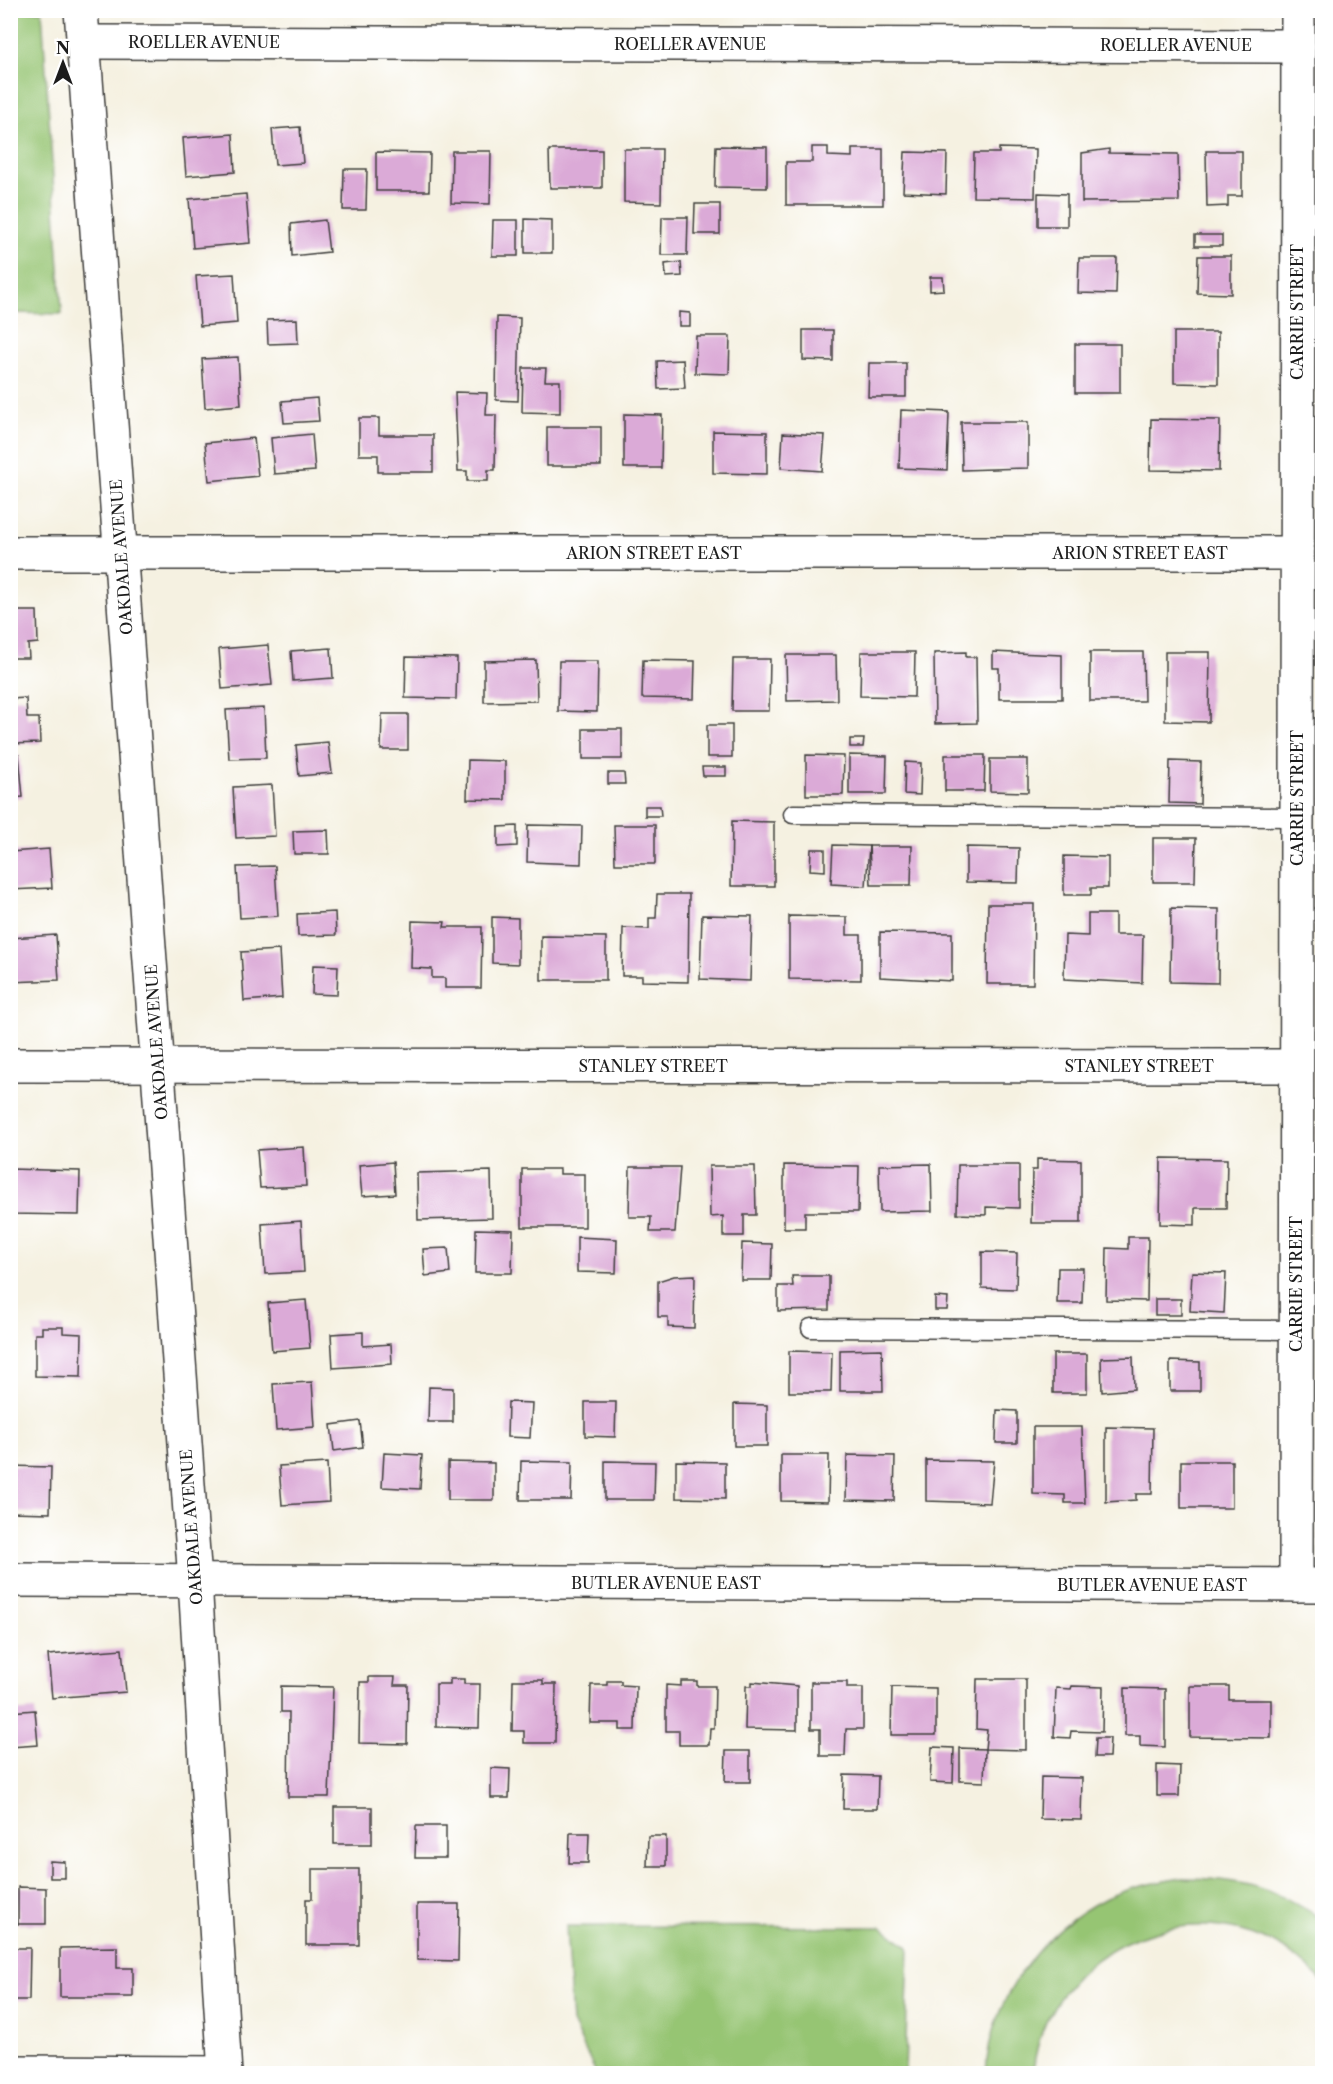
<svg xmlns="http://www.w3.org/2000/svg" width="1333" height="2084" viewBox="0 0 1333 2084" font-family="'Libre Caslon Text',serif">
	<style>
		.green { fill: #96c573; stroke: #597048; stroke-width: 1.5 }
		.building { fill: #dbaad7 }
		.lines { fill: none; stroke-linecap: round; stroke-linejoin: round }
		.lane-casing { stroke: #3d3c3a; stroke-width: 21 }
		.street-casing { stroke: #3d3c3a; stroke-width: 36 }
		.secondary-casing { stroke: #3d3c3a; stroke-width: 36 }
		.lane { stroke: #fff; stroke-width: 18 }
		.street { stroke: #fff; stroke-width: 33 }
		.secondary { stroke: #fff; stroke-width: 33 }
		.labels { text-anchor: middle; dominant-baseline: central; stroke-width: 4.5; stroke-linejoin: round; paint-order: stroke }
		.street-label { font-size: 16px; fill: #1c1c1c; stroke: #fff }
	</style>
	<rect width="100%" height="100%" fill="#fff"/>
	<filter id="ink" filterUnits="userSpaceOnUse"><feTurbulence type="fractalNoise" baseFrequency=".0167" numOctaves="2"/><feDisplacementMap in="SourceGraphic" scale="12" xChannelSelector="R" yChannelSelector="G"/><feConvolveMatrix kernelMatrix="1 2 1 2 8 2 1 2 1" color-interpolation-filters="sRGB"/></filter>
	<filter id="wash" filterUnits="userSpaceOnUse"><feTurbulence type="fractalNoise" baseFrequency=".008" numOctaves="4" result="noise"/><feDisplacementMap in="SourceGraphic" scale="24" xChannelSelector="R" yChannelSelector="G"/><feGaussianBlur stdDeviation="1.35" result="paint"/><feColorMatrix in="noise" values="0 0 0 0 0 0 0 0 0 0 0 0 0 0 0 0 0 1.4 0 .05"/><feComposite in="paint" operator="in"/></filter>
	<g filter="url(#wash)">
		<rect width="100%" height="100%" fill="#f5f1e1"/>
		<g class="green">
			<polygon points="11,10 42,11 62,314 11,313"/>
			<path d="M1182,1878C1239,1878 1274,1888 1322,1919V1982C1230,1874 1046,1931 1033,2073H986C989,2000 1042,1930 1106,1898C1130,1887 1156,1882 1182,1878Z"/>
			<polygon points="566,1926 882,1927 909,1947 905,2073 596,2073 572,2022"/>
		</g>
		<g id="blocks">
			<g class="building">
				<polygon points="300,127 303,163 275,165 272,129"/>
				<polygon points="233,134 235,172 186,176 183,138"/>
				<polygon points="716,146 767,147 767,188 715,187"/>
				<polygon points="812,147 828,147 828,156 852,157 852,149 883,149 883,205 786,205 786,162 812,162"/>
				<polygon points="999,148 1036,149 1035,198 973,197 974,153 999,153"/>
				<polygon points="624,149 662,149 661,203 624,202"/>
				<polygon points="1109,149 1109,153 1178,154 1179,201 1082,202 1082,153"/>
				<polygon points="549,150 602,150 602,188 550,188"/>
				<polygon points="452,151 491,151 490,204 451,203"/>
				<polygon points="1206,151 1242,151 1242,196 1228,196 1228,206 1207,207"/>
				<polygon points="376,152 430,153 429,191 376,191"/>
				<polygon points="905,152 947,153 946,194 903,192"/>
				<polygon points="344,169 367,169 366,210 343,210"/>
				<polygon points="1038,193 1067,194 1067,226 1038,226"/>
				<polygon points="246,194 250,243 193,248 189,199"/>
				<polygon points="695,204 720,204 720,234 694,234"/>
				<polygon points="662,217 688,217 687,255 661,255"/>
				<polygon points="525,219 552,220 552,253 525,253"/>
				<polygon points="325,220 329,252 292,256 291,224"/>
				<polygon points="493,220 518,220 518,256 492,256"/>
				<rect x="1195" y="235" width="27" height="11"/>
				<polygon points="1198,256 1231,256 1231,294 1197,293"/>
				<polygon points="1079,258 1117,258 1116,294 1078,293"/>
				<polygon points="681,262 682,276 666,277 665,264"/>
				<polygon points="234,274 237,323 200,326 196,276"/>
				<polygon points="930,277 943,277 944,290 930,291"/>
				<polygon points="679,312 690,313 690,326 679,326"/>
				<polygon points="497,317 520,318 518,401 496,400"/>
				<polygon points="297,319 298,343 268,344 267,320"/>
				<polygon points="803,330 833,330 833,361 803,360"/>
				<polygon points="1174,332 1218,332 1218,384 1174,383"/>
				<polygon points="696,336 730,336 729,374 695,373"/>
				<rect x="1075" y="344" width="45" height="49"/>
				<polygon points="238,357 241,405 205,408 202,359"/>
				<polygon points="683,360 685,388 658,389 657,361"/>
				<polygon points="869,363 906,363 906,397 868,397"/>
				<polygon points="523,368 546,368 545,381 560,381 560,413 522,412"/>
				<polygon points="455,392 487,393 486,415 496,415 495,470 488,470 488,481 467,481 467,471 458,471"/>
				<polygon points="317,398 319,421 284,423 282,401"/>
				<polygon points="901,410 949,412 947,470 899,468"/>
				<polygon points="624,414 662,415 661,468 624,468"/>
				<polygon points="359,418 379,418 379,435 433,435 433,472 378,472 378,455 359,455"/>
				<polygon points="1151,419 1220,420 1219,471 1150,470"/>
				<polygon points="961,422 1028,422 1028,468 962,470"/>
				<rect x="547" y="427" width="54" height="39"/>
				<polygon points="713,431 767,432 767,474 713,473"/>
				<polygon points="783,433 825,435 822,471 781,468"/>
				<polygon points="312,434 315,471 274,474 271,438"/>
				<polygon points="254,438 258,476 209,481 205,443"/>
				<polygon points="16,611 37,611 38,643 28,644 29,658 10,658 10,622 16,622"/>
				<polygon points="268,645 272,685 222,689 219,649"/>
				<polygon points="331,648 333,678 293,681 291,651"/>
				<polygon points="861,652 915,652 914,697 860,696"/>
				<polygon points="966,652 966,657 976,657 977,723 935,724 934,653"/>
				<polygon points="993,652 1062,655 1062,699 999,699 999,668 993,668"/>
				<polygon points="1090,652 1143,652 1144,701 1090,701"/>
				<polygon points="1165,652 1210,652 1209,722 1165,721"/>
				<polygon points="786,655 836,655 837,700 787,701"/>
				<polygon points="406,657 457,658 456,699 405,698"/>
				<polygon points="733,659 770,659 769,711 732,711"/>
				<polygon points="536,660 537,701 484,702 484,661"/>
				<polygon points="643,660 695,661 694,699 642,698"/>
				<polygon points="559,661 598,661 597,712 558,711"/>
				<polygon points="26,698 27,718 39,718 40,743 10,744 10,699"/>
				<polygon points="264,708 266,758 229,759 226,710"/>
				<polygon points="382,714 408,714 408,750 381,750"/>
				<rect x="707" y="725" width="25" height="32"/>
				<rect x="583" y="729" width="39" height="30"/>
				<polygon points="850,739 864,739 863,747 850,747"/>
				<polygon points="328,742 332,773 299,776 296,745"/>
				<polygon points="19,755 23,797 10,798 10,756"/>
				<polygon points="806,755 844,756 843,795 806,795"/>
				<polygon points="849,755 887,756 886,794 849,794"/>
				<polygon points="945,755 985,755 984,791 945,791"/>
				<polygon points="990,759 1028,759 1028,792 990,791"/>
				<polygon points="468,760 505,761 505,800 467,799"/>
				<polygon points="1170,761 1201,762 1200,804 1169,803"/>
				<polygon points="905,762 921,763 920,795 904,794"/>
				<polygon points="702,767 726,767 726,776 703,776"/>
				<polygon points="608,773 624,773 625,784 608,784"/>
				<polygon points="272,785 275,836 236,838 233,787"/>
				<polygon points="645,806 660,806 661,816 645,816"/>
				<polygon points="732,821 774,822 774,886 731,886"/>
				<polygon points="528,825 582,826 581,864 527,862"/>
				<polygon points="614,825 655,825 655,864 615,864"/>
				<polygon points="517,826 517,846 498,847 498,827"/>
				<polygon points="328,830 329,854 294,854 293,831"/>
				<polygon points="1153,838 1196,838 1195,882 1153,882"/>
				<polygon points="833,845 869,846 866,886 831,884"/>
				<polygon points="869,846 912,846 911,885 871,885"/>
				<polygon points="966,847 1019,848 1018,883 966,882"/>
				<polygon points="49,849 52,888 10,890 10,852"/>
				<polygon points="811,849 825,849 825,871 810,870"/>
				<polygon points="1064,856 1108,857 1108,888 1091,888 1091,895 1064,895"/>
				<polygon points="275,866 278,916 240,918 237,867"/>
				<polygon points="657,894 689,894 688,982 642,981 642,976 622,976 623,928 649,929 649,918 656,918"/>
				<polygon points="988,904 1034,904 1033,984 987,984"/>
				<polygon points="1171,908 1219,909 1218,983 1170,982"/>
				<polygon points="335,912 336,935 298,936 297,914"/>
				<polygon points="1088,914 1115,914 1115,935 1143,935 1142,983 1064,979 1065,935 1088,936"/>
				<polygon points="702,915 752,916 750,981 700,979"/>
				<polygon points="789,916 847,917 847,935 861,935 861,980 789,979"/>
				<polygon points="492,917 518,918 518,964 492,963"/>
				<polygon points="412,921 445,922 444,927 482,927 481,988 445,988 445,978 432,978 432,969 411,968"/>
				<polygon points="880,932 952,933 952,981 880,977"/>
				<polygon points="56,935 59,980 10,982 10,938"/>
				<polygon points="541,936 606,937 606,980 541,980"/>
				<polygon points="279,950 282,998 244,1001 241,952"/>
				<polygon points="313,965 338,966 337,995 312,994"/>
				<polygon points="304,1147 306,1186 260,1188 257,1150"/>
				<polygon points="1161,1158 1227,1159 1226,1208 1195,1208 1195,1225 1160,1224"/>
				<polygon points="1037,1159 1081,1160 1081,1223 1031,1223 1032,1170 1037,1170"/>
				<polygon points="393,1162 395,1194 362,1196 359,1165"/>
				<polygon points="931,1164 932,1211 880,1212 879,1165"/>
				<polygon points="784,1165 859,1166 858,1212 805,1212 805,1228 784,1228"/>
				<polygon points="958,1165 1019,1165 1019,1208 986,1207 986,1215 957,1214"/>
				<polygon points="709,1166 755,1166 756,1215 744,1215 744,1236 723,1236 723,1216 710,1217"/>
				<polygon points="630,1167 680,1167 675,1232 650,1232 651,1217 629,1217"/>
				<polygon points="10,1169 80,1171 79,1215 10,1214"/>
				<polygon points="522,1169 560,1169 560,1174 585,1174 585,1227 522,1227"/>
				<polygon points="491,1171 492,1218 418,1220 417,1173"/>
				<polygon points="301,1221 304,1272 265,1274 262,1224"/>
				<polygon points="476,1229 513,1230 512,1273 475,1273"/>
				<polygon points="577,1237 617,1239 616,1273 577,1272"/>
				<polygon points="1128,1237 1148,1237 1147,1301 1106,1300 1107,1248 1128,1249"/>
				<polygon points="742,1243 772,1244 771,1280 741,1280"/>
				<polygon points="448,1248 450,1273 425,1276 423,1249"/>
				<polygon points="982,1252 1017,1253 1016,1289 982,1288"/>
				<polygon points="1058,1268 1083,1268 1082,1303 1057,1303"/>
				<polygon points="1192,1272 1226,1273 1224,1313 1190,1311"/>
				<polygon points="695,1275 694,1328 668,1327 668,1317 658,1317 658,1281 674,1276"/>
				<polygon points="792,1276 829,1276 829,1310 778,1311 778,1286 793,1286"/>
				<polygon points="935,1297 948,1298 947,1310 935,1310"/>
				<rect x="1155" y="1299" width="26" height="16"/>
				<polygon points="306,1300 310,1348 272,1351 268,1303"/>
				<polygon points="42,1327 63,1327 63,1333 82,1334 81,1377 35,1376 35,1334 42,1334"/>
				<polygon points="363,1332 363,1346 391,1344 392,1364 333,1368 331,1334"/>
				<polygon points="882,1349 883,1391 840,1391 840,1350"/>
				<polygon points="789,1351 832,1352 831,1392 789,1392"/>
				<rect x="1053" y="1354" width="34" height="39"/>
				<polygon points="1133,1357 1134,1389 1102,1392 1101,1358"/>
				<polygon points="1170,1361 1200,1362 1200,1391 1170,1391"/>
				<polygon points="312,1382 315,1427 276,1430 273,1384"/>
				<polygon points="429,1387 453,1388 453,1422 428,1422"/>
				<polygon points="508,1402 532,1403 530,1438 507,1437"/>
				<polygon points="585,1402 616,1402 615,1437 585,1436"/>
				<polygon points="734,1404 767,1405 767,1446 734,1446"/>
				<polygon points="997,1410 1017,1411 1017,1443 996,1443"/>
				<polygon points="360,1421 363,1447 334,1451 331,1425"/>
				<polygon points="1033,1427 1082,1427 1085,1503 1065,1503 1065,1495 1033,1494"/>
				<polygon points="1106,1427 1153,1428 1152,1494 1136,1494 1136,1500 1106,1502"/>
				<polygon points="384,1453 422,1455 420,1489 382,1487"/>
				<polygon points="781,1455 829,1455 828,1502 781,1501"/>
				<polygon points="847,1455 895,1456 894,1501 846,1500"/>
				<polygon points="926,1460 994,1461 990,1503 926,1501"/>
				<polygon points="521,1461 572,1462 571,1500 520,1500"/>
				<polygon points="605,1461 655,1462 654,1500 605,1500"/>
				<polygon points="676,1461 725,1462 725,1499 676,1498"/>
				<rect x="1181" y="1461" width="51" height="47"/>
				<polygon points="448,1462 494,1463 494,1500 448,1500"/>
				<polygon points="327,1463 329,1502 282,1505 279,1466"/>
				<polygon points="10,1466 51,1467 50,1513 10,1512"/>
				<polygon points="122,1649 126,1692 52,1698 48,1655"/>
				<polygon points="369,1677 395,1677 394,1685 408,1685 407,1744 359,1743 360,1682 369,1682"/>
				<polygon points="450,1679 464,1679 464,1684 480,1684 479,1728 436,1727 436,1684 450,1684"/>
				<polygon points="977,1679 1026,1679 1026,1750 985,1749 987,1730 976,1729"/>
				<polygon points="513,1680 543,1680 543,1684 556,1684 555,1743 524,1743 524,1731 512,1731"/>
				<polygon points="607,1681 621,1681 621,1685 636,1686 635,1730 620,1730 620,1723 590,1723 591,1685 607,1685"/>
				<polygon points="681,1681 697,1681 697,1686 715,1686 714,1728 710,1728 709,1745 679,1745 679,1731 666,1731 666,1685 681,1686"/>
				<polygon points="752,1682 797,1686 797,1730 745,1729 746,1686 752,1686"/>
				<polygon points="811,1682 847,1682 847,1688 863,1688 863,1729 846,1729 845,1756 820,1756 820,1729 811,1729"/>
				<polygon points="281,1686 333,1687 329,1797 288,1797 289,1712 281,1712"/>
				<polygon points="1072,1686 1103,1687 1102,1732 1071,1731 1070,1738 1054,1737 1056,1688 1071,1689"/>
				<polygon points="1190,1686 1229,1686 1229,1700 1271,1700 1271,1738 1190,1737"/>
				<polygon points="892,1687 936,1688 936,1735 891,1735"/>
				<polygon points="1125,1688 1165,1689 1165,1747 1140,1746 1140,1736 1125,1736"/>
				<polygon points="35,1710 38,1745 10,1747 10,1712"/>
				<polygon points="1096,1738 1110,1738 1109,1757 1095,1757"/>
				<polygon points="932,1747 954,1748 953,1783 930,1782"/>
				<polygon points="960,1748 985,1749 984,1782 960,1781"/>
				<polygon points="726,1751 750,1751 750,1782 725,1782"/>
				<polygon points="1157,1765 1180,1766 1179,1796 1157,1796"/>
				<polygon points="491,1768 510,1769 509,1798 491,1798"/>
				<polygon points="844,1775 878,1776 877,1809 843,1809"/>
				<polygon points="1041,1777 1082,1778 1081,1820 1040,1819"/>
				<rect x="334" y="1807" width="38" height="37"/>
				<polygon points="416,1826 446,1826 446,1858 415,1858"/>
				<polygon points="570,1833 589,1833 588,1863 569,1863"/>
				<polygon points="648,1836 666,1836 666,1866 647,1866"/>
				<polygon points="50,1861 65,1862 65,1878 50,1878"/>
				<polygon points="312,1869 359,1869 359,1945 306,1945 306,1899 312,1899"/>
				<polygon points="18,1887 46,1888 46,1924 18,1924"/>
				<polygon points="417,1904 459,1904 458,1961 417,1960"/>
				<polygon points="117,1947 117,1968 133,1968 133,1997 60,1997 60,1948"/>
				<polygon points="10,1948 30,1948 29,2000 10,2000"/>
			</g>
		</g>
	</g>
	<g filter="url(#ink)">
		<use href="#blocks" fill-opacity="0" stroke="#3d3c3a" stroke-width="1.5"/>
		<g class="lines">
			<g class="lane-casing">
				<g id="lane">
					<polyline points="793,814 1297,817"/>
					<polyline points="811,1328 1296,1330"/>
				</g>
			</g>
			<g class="street-casing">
				<g id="street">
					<polyline points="83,42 1298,46"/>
					<polyline points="10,553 1297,553"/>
					<polyline points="10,1065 1296,1066"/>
					<polyline points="1296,1585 1298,10"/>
					<polyline points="10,2072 225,2073"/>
				</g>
			</g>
			<g class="secondary-casing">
				<g id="secondary">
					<polyline points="81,10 195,1581 225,2074"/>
					<polyline points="10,1580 1322,1585"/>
				</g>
			</g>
			<use href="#lane" class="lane"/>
			<use href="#street" class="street"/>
			<use href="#secondary" class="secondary"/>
		</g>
	</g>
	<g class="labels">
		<g class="street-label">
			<text x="204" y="42">ROELLER AVENUE</text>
			<text x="690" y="44">ROELLER AVENUE</text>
			<text x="1176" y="45">ROELLER AVENUE</text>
			<text transform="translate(1297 312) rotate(-90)">CARRIE STREET</text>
			<text x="654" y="553">ARION STREET EAST</text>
			<text x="1140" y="553">ARION STREET EAST</text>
			<text transform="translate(121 557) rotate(-94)">OAKDALE AVENUE</text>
			<text transform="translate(1297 798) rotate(-90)">CARRIE STREET</text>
			<text transform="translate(156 1042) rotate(-94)">OAKDALE AVENUE</text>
			<text x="653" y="1066">STANLEY STREET</text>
			<text x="1139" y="1066">STANLEY STREET</text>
			<text transform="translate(1296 1284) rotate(-90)">CARRIE STREET</text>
			<text transform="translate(191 1527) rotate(-94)">OAKDALE AVENUE</text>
			<text x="666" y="1583">BUTLER AVENUE EAST</text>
			<text x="1152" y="1585">BUTLER AVENUE EAST</text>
		</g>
	</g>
	<rect width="1333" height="2084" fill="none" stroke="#fff" stroke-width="36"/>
	<g transform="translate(63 63)" stroke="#ffffff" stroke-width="4.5" paint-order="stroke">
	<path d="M0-4.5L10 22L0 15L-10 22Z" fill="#1c1c1c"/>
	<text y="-9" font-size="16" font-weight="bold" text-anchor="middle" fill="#1c1c1c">N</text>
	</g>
</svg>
